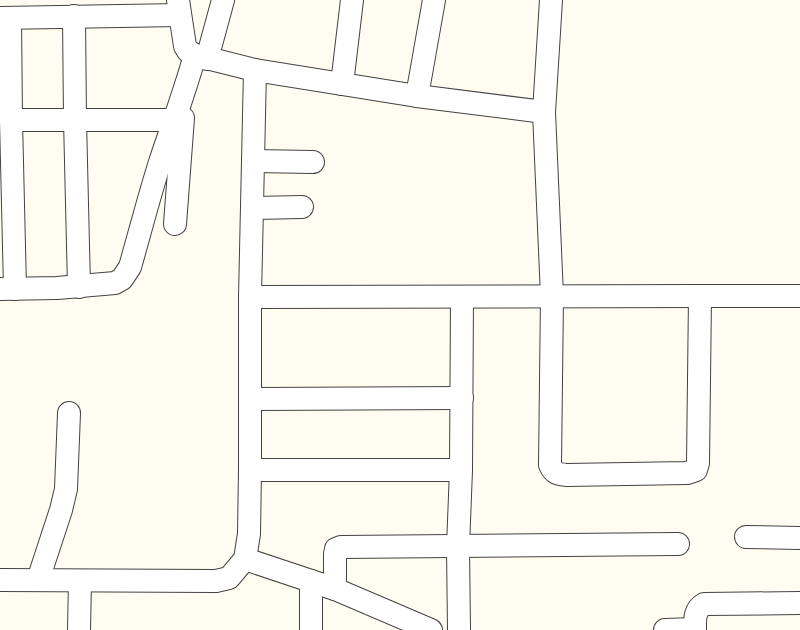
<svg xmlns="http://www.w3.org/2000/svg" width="800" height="630" viewBox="0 0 800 630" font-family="Georgia,serif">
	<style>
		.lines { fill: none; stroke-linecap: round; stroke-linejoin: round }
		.minor-casing { stroke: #424242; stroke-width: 24 }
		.minor { stroke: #fff; stroke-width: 22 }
	</style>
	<rect width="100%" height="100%" fill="#fffcf2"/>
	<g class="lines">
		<g class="minor-casing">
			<g id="minor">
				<polyline points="178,0 185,46 188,51 195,55 255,70 417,96 544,112"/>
				<path d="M551,0L544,112L552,296L550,465C554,474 558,474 567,475L687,473L696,470L698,463L700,296"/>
				<polyline points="74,16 75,120 79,287"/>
				<polyline points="0,18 180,15"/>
				<polyline points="10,18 11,120 15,289"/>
				<polyline points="207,59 223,0"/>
				<polyline points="342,84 352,0"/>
				<polyline points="417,96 434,0"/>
				<polyline points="11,120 174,120"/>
				<polyline points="253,161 313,162"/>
				<polyline points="252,208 302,207"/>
				<polyline points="175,224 183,118"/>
				<path d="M0,289L57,288L115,283L122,279L130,267C140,232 149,197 160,162C172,126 185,91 195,55"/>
				<polyline points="250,297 700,296 800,296"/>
				<polyline points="250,399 462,398"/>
				<polyline points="250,470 461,470"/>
				<polyline points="746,537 800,538"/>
				<polyline points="245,559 335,589 431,630"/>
				<polyline points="0,580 216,581 229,578 245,559 249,534 250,470 250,297 255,70"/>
				<polyline points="38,580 61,510 66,489 69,413"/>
				<polyline points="335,589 335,554 336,549 341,547 678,544"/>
				<polyline points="79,630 80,581"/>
				<polyline points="311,630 311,581"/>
				<polyline points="459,630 458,547 461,470 462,297"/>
				<polyline points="665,630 694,629"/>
				<path d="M695,630C695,620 694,610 704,604L800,603"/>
			</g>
		</g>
		<use href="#minor" class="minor"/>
	</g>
</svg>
